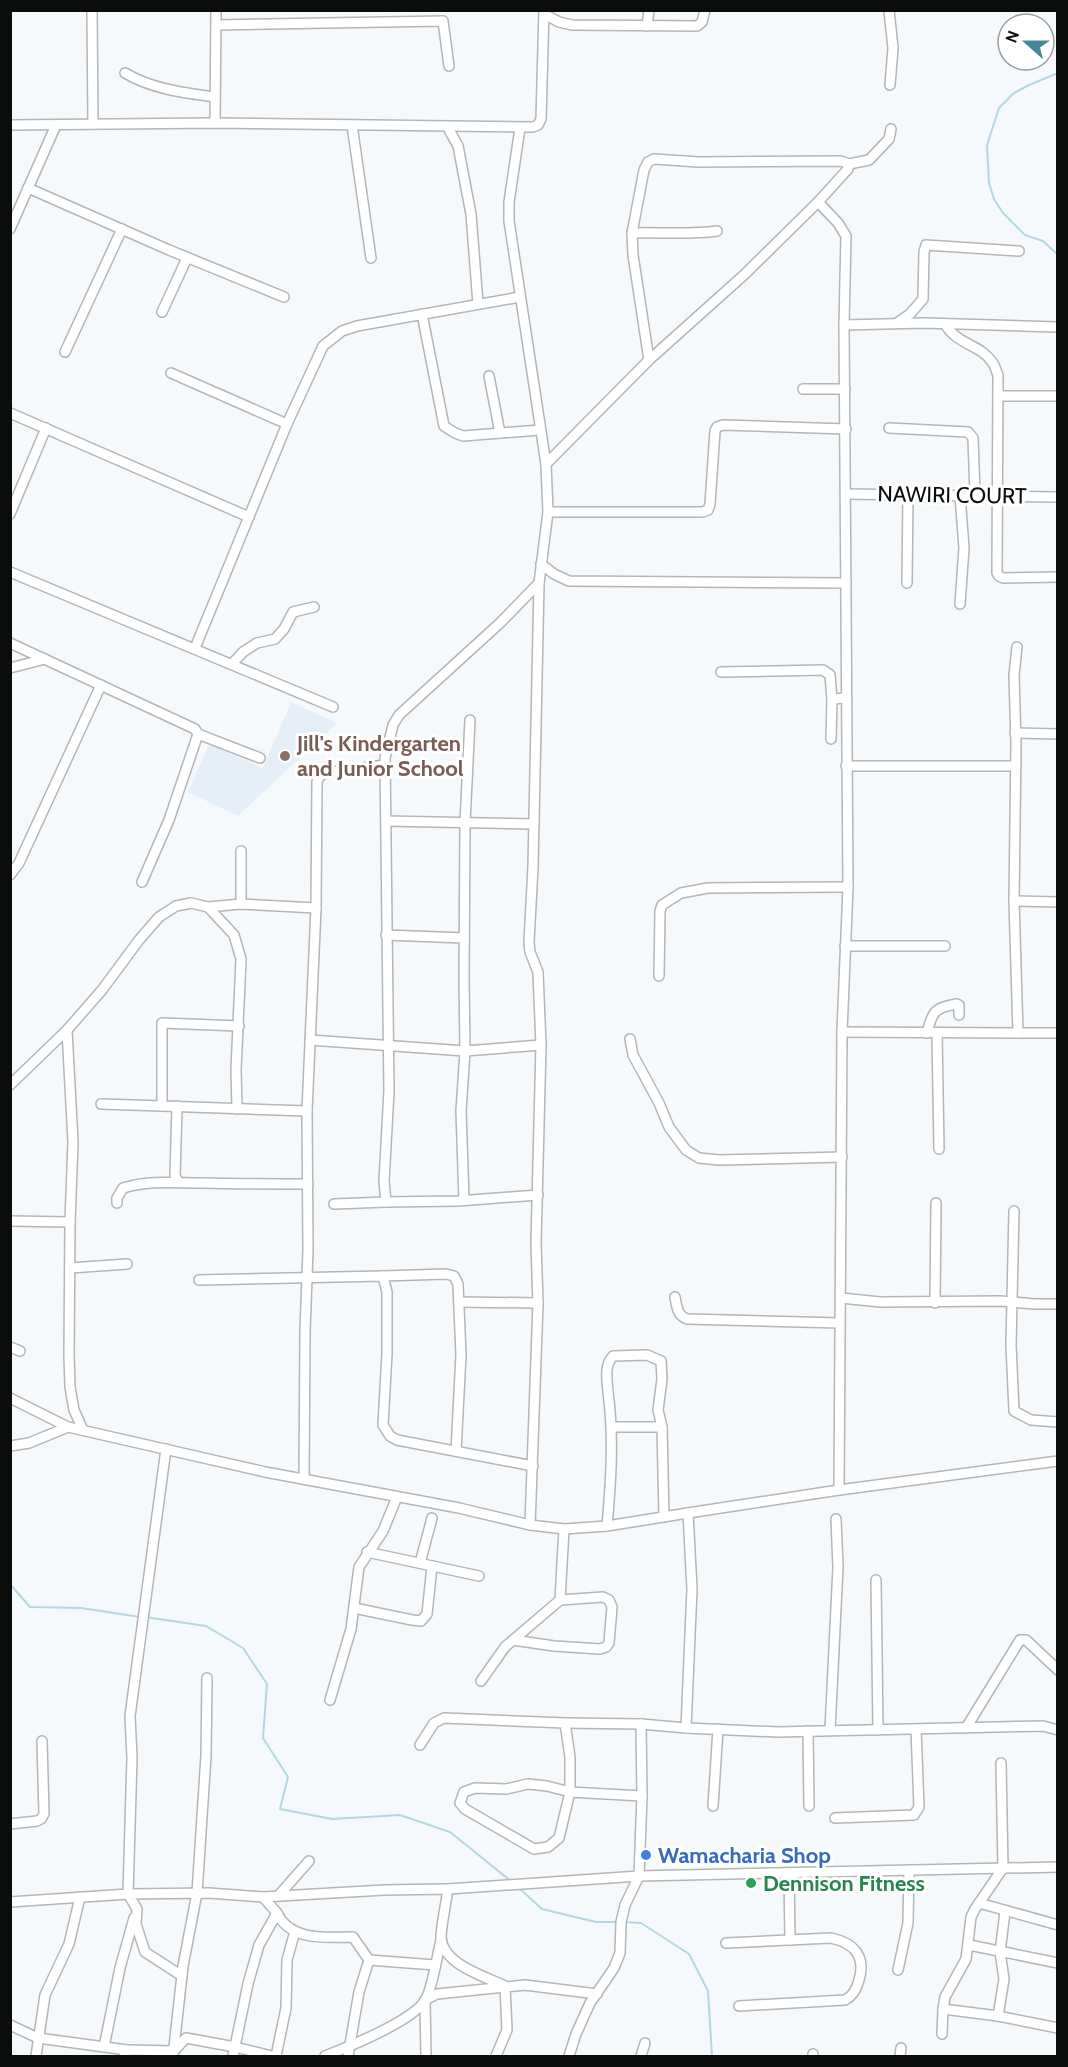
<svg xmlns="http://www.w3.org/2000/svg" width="1068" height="2067" viewBox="0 0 1068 2067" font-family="Cabin,sans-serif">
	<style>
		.built { fill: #e6eff7 }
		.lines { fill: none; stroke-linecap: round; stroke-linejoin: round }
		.stream { stroke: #b2d9e2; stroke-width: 2 }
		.minor-casing { stroke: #b3b6b8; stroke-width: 12 }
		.minor { stroke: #fff; stroke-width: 9 }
		.education-dot { fill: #8d6e63; stroke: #fff; stroke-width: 2 }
		.shop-dot { fill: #3f7fe0; stroke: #fff; stroke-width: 2 }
		.leisure-dot { fill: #2e9e5b; stroke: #fff; stroke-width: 2 }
		.labels { text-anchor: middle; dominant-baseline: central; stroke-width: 6; stroke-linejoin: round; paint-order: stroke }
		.street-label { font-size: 22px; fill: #0b0c0c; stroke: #fff }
		.education-label { font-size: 22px; font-weight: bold; fill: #785e54; stroke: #fff; text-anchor: start }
		.shop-label { font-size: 22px; font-weight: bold; fill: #366cbe; stroke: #fff; text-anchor: start }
		.leisure-label { font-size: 22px; font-weight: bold; fill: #27864d; stroke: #fff; text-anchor: start }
	</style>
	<rect width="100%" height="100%" fill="#f6f9fb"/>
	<polygon class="built" points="291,702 337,723 238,816 188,792 209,744 263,768"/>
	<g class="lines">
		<g class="stream">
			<polyline points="1058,73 1029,85 1014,93 999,108 987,145 989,183 994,199 1003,213 1025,235 1043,241 1058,255"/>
			<polyline points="10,1584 30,1607 81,1608 140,1617"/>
			<polyline points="145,1617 206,1626 243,1648 267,1684 263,1738 288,1777 280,1809 332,1819 400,1815 450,1832 512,1882"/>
			<polyline points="519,1888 542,1909 596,1922 617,1922"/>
			<polyline points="623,1922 641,1923 689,1954 708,1991 712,2056"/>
		</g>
		<g class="minor-casing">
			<g id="minor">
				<polyline points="92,10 93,124"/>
				<polyline points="889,10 893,48 890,85"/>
				<polyline points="544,14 559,22 572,25 697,26 702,22 705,10"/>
				<polyline points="216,25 443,21 449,66"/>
				<polyline points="647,26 649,10"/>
				<path d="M125,73C152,89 184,93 215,97"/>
				<polyline points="215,123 216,10"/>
				<polyline points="10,125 215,123 533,127 538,125 541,119 544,10"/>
				<polyline points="352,125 371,258"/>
				<polyline points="447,126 458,146 471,214 478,304"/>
				<polyline points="520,128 509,202 509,221 546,464 548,512 539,583 533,867 529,942 530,952 538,972 541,1045 536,1243 538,1303 530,1525"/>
				<polyline points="849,164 869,160 889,139 891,129"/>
				<polyline points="28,188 169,250 284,297"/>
				<polyline points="10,229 56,125"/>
				<path d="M632,233C660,232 688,235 717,231"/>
				<polyline points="162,312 187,258"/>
				<polyline points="422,314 444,426 455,433 463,436 540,430"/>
				<polyline points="897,323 910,314 923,299 924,252 926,245 1019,251"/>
				<path d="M945,324C957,345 980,344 992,362C995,365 996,371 998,375L997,573L999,576L1003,578L1058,577"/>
				<polyline points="844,325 924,323 1058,327"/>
				<polyline points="65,352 122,229"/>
				<polyline points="649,360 633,255 632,233 644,170 648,162 654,159 699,162 841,161 849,164 848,169 818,202 838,223 846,236 844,325 848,887 842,1032 839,1490"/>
				<polyline points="171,373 287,424"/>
				<polyline points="489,376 500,433"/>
				<polyline points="803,389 845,389"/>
				<polyline points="998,396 1058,396"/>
				<polyline points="10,413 249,517"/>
				<polyline points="889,428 968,432 973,438 975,495"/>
				<polyline points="546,464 649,360 745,274 818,202"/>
				<polyline points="846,494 1058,497"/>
				<polyline points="960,496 964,548 960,604"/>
				<polyline points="548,512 703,512 708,510 710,504 715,431 717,427 723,425 846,429"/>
				<polyline points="10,514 46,428"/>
				<polyline points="541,564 554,574 569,581 846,583"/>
				<polyline points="10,572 333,707"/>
				<polyline points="907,583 908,494"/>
				<polyline points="10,643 195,729 198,734 169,820 142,882"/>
				<polyline points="195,648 287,424 323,346 342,331 357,326 520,297"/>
				<polyline points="232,664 243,652 257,643 275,639 284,629 293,612 314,607"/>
				<polyline points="10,668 45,659"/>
				<polyline points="721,672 823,670 830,675 832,699 846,698"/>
				<polyline points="470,720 465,823 464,978 465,1051 541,1045"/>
				<polyline points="1015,733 1058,734"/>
				<polyline points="198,734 260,758"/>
				<polyline points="831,739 832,699"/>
				<polyline points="846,766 1016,766"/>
				<polyline points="386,821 534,824"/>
				<polyline points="10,875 19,863 101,685"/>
				<polyline points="1014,901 1058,902"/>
				<polyline points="241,904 241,851"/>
				<polyline points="208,907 234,935 241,959 236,1070 237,1109"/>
				<polyline points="386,935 464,938"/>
				<polyline points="845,946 945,946"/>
				<polyline points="659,976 660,911 662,905 681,893 708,888 848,887"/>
				<polyline points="239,1026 162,1023 162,1106 307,1111"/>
				<polyline points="67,1030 73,1142 70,1222 69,1355 70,1387 74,1410 83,1430"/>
				<polyline points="842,1032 1018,1033 1014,901 1016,744 1014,675 1017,647"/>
				<path d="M927,1033C932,1012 935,1007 957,1004L959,1005V1015"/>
				<polyline points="937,1033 939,1149"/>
				<polyline points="1018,1033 1058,1033"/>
				<polyline points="630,1039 633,1055 659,1103 669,1127 686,1150 699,1158 719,1160 842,1157"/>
				<polyline points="310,1040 465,1051 461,1111 464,1200"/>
				<polyline points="10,1085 67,1030 102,990 139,940 159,917 176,906 191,903 208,907 241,904 316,908"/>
				<polyline points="101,1104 162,1106"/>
				<polyline points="177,1106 175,1176 178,1181"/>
				<polyline points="386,1202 458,1201 538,1195"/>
				<path d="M117,1203V1198L123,1188C149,1180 175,1183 201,1183C237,1184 273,1184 308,1184"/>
				<polyline points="334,1204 386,1202 384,1181 389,1091 385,758 393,725 399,715 500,623 539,583"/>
				<polyline points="1014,1211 1011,1345 1014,1411 1031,1420 1058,1422"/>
				<polyline points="10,1221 70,1222"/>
				<polyline points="70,1268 127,1264"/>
				<polyline points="383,1276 446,1274 454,1276 458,1284 461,1355 456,1451"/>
				<polyline points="199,1280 383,1276 387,1292 387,1354 383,1425 390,1436 397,1440 533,1466"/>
				<path d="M675,1297C677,1307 677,1315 687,1319L839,1323"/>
				<polyline points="841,1298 880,1302 1001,1301 1034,1304 1058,1304"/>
				<polyline points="459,1302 538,1303"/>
				<polyline points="935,1303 936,1203"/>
				<polyline points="10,1347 20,1351"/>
				<polyline points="10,1398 68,1427 265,1472 459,1508 530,1525 564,1529 607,1526 688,1513"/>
				<polyline points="612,1427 662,1427"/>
				<polyline points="10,1446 29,1443 68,1427"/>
				<polyline points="304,1478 305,1332 308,1250 307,1111 316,908 317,782 319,777 325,773 385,765"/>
				<path d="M607,1526C611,1481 614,1436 608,1392C607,1379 604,1366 613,1356L647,1355L661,1361L662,1379L658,1410L662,1427L664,1517"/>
				<polyline points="367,1552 479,1576"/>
				<polyline points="420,1563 432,1518"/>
				<polyline points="876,1580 878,1730"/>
				<polyline points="354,1608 412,1620 421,1621 427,1614 432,1566"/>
				<polyline points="513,1640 554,1646 600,1649 606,1647 609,1643 612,1607 609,1600 603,1597 560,1600"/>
				<polyline points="481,1681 505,1647 560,1600 564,1529"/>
				<polyline points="330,1700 351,1629 359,1567 383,1531 397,1497"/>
				<polyline points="565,1723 641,1724"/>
				<polyline points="686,1728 778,1732 1043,1726 1058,1730"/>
				<polyline points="966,1728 1020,1640 1026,1640 1058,1670"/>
				<polyline points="830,1730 838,1567 836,1519"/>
				<polyline points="808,1731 809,1806"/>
				<polyline points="420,1745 434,1723 444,1718 565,1723 570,1757 570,1792 559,1838 548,1847 534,1849 465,1809 460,1803 464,1792 475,1788 506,1789 528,1784 547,1786 570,1792 642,1796"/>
				<polyline points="713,1806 718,1729"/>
				<polyline points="835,1818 914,1815 919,1807 916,1729"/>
				<polyline points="10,1824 37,1821 41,1819 44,1814 42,1741"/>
				<polyline points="789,1874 790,1940"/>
				<polyline points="448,1889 639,1876 1058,1867"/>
				<polyline points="279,1895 309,1861"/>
				<polyline points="10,1902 128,1894 132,1758 130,1716 166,1449"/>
				<polyline points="979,1903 1058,1925"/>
				<path d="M277,1913C291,1942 326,1937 353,1937L369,1960L435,1965"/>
				<path d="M726,1943L831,1938C854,1943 866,1956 859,1980C857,1988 853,1996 845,2000L739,2006"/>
				<polyline points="969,1945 1058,1963"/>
				<polyline points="898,1970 908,1923 909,1870"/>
				<path d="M182,1976L145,1952L136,1924L137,1909L128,1894L209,1893L263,1897L384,1890L448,1889C446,1904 442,1921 441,1936C441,1964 484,1976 505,1986L507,2030L496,2056"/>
				<polyline points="943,2009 998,2016 1058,2028"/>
				<polyline points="998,2016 1004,1979 1000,1952 1005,1912"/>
				<polyline points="10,2025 38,2038 127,2050"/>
				<polyline points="942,2034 943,2009 945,1997 966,1959 971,1917 975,1909 1003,1868 1001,1763"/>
				<polyline points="104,2047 120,1968 134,1918"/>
				<polyline points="813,2054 813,2056"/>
				<polyline points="36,2056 45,1995 69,1944 80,1897"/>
				<polyline points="124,2056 127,2050 174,2051 186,2038 235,2047 272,2056"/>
				<polyline points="173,2056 183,1966 197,1893 206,1756 207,1678"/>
				<polyline points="233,2056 248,1984 259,1945 277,1913 263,1897"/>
				<polyline points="276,2056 286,2008 287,1960 295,1931"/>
				<path d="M325,2056C348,2047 415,2020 426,1999C433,1985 437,1956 441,1940"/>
				<polyline points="348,2056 359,1992 369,1960"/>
				<polyline points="426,2056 425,2000 437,1994 525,1985 597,1994"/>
				<polyline points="569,2056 576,2034 590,2003 614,1968 620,1953 621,1922 625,1905 639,1876 642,1796 641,1724 686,1728 692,1589 688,1513 839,1490 1058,1461"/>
				<polyline points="641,2056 645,2043"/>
				<polyline points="900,2056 901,2048"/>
			</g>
		</g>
		<use href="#minor" class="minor"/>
	</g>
	<circle class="education-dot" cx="285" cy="756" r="6"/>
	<circle class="shop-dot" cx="646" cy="1855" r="6"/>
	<circle class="leisure-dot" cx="751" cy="1883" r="6"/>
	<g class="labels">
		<g class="street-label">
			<text transform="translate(952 495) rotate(1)">NAWIRI COURT</text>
		</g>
		<g class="education-label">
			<text x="297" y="743">Jill's Kindergarten<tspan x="297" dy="25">and Junior School</tspan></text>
		</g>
		<g class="shop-label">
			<text x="658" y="1855">Wamacharia Shop</text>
		</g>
		<g class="leisure-label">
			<text x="763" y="1883">Dennison Fitness</text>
		</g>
	</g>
	<rect width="1068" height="2067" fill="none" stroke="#0b0c0c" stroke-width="24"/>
	<g transform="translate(1026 42) rotate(291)"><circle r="28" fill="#ffffff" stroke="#9d9e9e" stroke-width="1.5"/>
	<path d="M0-4.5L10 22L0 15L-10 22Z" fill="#448897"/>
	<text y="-9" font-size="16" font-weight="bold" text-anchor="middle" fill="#0b0c0c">N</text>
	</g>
</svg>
